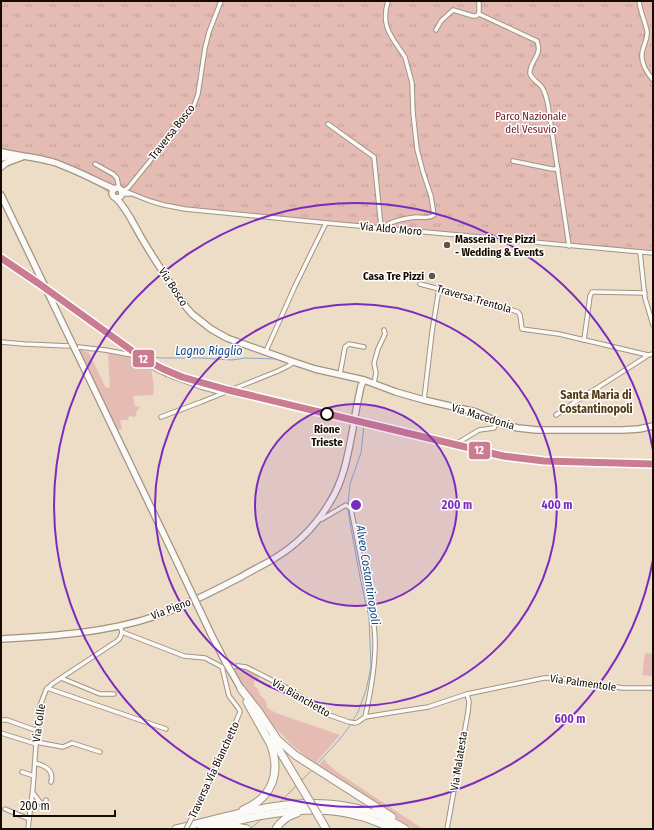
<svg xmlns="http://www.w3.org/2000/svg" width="654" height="830" viewBox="0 0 654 830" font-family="'Fira Sans Condensed',sans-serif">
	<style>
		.grass { fill: #e5bcb4 }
		.park { fill: url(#park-tufts) }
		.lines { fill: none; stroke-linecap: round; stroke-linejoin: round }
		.stream { stroke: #88a9d0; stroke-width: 1 }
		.street-casing { stroke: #a19483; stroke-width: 5.5 }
		.secondary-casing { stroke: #a19483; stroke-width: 8 }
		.highway-casing { stroke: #a19483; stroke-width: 9 }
		.street { stroke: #fcfaf6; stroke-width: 3.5 }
		.secondary { stroke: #fcfaf6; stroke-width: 5.5 }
		.highway { stroke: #fcfaf6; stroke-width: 7 }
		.street-bridge-casing { stroke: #a19483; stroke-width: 5.5; stroke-linecap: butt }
		.secondary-bridge-casing { stroke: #a19483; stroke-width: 8; stroke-linecap: butt }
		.highway-bridge-casing { stroke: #a19483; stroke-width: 9; stroke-linecap: butt }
		.street-bridge { stroke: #fcfaf6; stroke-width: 3.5 }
		.secondary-bridge { stroke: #fcfaf6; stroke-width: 5.5 }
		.highway-bridge { stroke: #fcfaf6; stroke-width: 7 }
		.rail-1-casing { stroke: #fff; stroke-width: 10 }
		.rail-1 { stroke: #ca7d91; stroke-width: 7 }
		.ring { fill: none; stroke: #7b2cbf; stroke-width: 2 }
		.poi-dot { fill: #615446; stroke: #fff; stroke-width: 1.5 }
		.stop-dot { fill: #fff; stroke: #160b01; stroke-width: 2 }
		.labels { text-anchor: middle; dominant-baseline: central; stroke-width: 3; stroke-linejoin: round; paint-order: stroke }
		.park-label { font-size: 11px; fill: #6b1728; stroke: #fff }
		.street-label { font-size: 11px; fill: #160b01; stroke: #fff }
		.poi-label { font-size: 11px; font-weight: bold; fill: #160b01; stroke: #fff; text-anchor: start }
		.stop-label { font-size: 11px; font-weight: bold; fill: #160b01; stroke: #fff }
		.water-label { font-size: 12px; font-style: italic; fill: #144c89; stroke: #fff }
		.neighbourhood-label { font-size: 12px; font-weight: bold; fill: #563c16; stroke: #fff }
		.centre { fill: #7b2cbf; stroke: #fff; stroke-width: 2 }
		.ring-label { font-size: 12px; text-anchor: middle; font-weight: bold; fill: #7b2cbf; stroke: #fff; stroke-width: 3; stroke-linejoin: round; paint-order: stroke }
		.line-badge { stroke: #fff; stroke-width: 1.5 }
		.badge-label { font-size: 11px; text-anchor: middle; font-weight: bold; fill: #fff }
	</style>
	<defs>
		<pattern id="park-tufts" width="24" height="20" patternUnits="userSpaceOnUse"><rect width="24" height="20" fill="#e5bcb4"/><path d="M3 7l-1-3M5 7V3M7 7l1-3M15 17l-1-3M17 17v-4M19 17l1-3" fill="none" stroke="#c4a099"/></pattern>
	</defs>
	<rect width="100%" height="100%" fill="#eddcc6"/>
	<g class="grass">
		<polygon points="78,349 89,353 106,388 110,387 108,357 109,352 131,357 151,368 154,388 153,395 133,396 135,406 140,407 137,411 135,417 129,416 128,420 120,420 122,429 116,430"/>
		<polygon points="645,653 653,654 653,676 642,675"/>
		<path d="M241,668L246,669L259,676L258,679L255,678L254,686L258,689L260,695L266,701L267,708L276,713L340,735L315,764C282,740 253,704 232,669Z"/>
		<polygon points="324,759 327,763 337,772 423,829 413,829 360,795 318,766"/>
	</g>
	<path class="park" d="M1,1H653V255L521,243L161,205L126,195L113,196C105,191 96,183 87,179C61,165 30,158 1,152Z"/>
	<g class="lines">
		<g class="stream">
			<polyline points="140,355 161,358 201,358 232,360 245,358 279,359"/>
			<polyline points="348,504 350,484 361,453 364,425"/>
			<polyline points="348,509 350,523 360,577 369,618 371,667 366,690 358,712 353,720"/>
			<polyline points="316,765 339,740 352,723"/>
			<polyline points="301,781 312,770"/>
			<polyline points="280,802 296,786"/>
			<polyline points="250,829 263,818"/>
		</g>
		<g class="street-casing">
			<g id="street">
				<path d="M639,1C640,11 645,21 647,31C648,38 645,42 643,49C639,61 646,71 653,80"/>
				<polyline points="479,14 479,1"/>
				<path d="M436,30L441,21L453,10L473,16H476L479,14L537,41C543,57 529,60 530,74C532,79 535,80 539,84C545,89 546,97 548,105L569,246"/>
				<polyline points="328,124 374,157 381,227"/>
				<polyline points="513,161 552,169 558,169"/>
				<polyline points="95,164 113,174 117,178 119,188"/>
				<polyline points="120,189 150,201 164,205 185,209 327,223 653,253"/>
				<polyline points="124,190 128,188 193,108 198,94 205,48 209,32 221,1"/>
				<polyline points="122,194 130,194"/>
				<path d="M387,228L388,224C394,221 408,218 416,217C422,217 429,219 434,215L431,196L423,172L417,149L413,113L412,83L405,57C392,37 380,27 388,1"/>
				<polyline points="640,252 645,298 653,325"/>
				<polyline points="420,284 485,301 518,312 520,315 522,329 559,334 648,355 653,354"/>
				<polyline points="584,340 590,296 592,292 596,292 645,293"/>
				<polyline points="1,342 24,344 69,346"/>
				<polyline points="78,347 105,350 132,355 154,368 168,375 201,387 223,393"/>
				<polyline points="266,351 295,286 326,223"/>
				<polyline points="340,374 345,347 349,344 364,347"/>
				<polyline points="374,383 376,373 374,363 378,349 385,334 384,330"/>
				<polyline points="424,400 432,332 439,289"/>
				<polyline points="556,415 575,402 644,358 648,355"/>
				<polyline points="161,417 201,402 278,371 288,366 294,362"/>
				<polyline points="459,442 479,430 494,428 497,421"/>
				<path d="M318,520L322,519L346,505L351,509C355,529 359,549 363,569C368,592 374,614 375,638C376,665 371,691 365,717"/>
				<polyline points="120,626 122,632 184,656 205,658 222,667 232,667 238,666 246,667 291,690 329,715 349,722 355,723 358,722 365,717 402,711 428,707 467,694 544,678 557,678 623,688 653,688"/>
				<polyline points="61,678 100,694 114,694"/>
				<polyline points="47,688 166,729"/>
				<polyline points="1,720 7,720 38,731"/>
				<polyline points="1,733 36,744"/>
				<polyline points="36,742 63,747 72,743 100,752"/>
				<path d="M35,763C46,766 54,770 51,782"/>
				<polyline points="22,772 34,776"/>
				<polyline points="33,793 43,806 45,805 46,800"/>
				<polyline points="197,808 205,789 215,771 240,712 239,709 229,696 222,667"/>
				<polyline points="5,809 29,819"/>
				<polyline points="28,829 33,787 36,744 40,706 46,690 52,684 117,641 120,638 122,632"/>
				<polyline points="447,829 468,712 469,702 467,694"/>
			</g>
		</g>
		<g class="secondary-casing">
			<g id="secondary">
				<path d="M1,152C19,156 36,157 53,162C74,169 94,180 114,189"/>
				<polyline points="1,158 12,156"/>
				<polyline points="1,167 6,163 22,157"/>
				<circle cx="117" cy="193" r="5"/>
				<polyline points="1,195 72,343"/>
				<path d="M116,198C127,209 133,223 141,237C155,261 171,284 186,307L192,314L211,329L227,338L235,341L294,362L315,369L364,380L396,392L424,400L476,412L505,425L518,428L537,430H623L639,429L653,426"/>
				<polyline points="75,349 178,564"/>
				<polyline points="211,634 226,663"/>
				<path d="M1,639C53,636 106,633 156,616C186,606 213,591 241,577C252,570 264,565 275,558C298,544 317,524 330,502C344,480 348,454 353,428C355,414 358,400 361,386L364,380"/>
				<polyline points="232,673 241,689"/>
			</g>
		</g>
		<g class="highway-casing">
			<g id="highway">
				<polyline points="241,689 259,712 277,739 295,755 392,817"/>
				<polyline points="272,738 297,780"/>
				<path d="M243,810C272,798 281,774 271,745L247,702"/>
				<polyline points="318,815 326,829"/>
				<polyline points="223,828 236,827 247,829"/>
				<path d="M176,829C244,813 312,788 381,816C389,820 397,824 405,829"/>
				<path d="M201,829C267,814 328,795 392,829"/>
				<path d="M276,829C281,820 288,816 297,813"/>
			</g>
		</g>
		<use href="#street" class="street"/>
		<use href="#secondary" class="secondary"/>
		<use href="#highway" class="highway"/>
		<g class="street-bridge-casing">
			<polyline id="street-bridge" points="186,829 197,808"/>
		</g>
		<g class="secondary-bridge-casing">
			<g id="secondary-bridge">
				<polyline points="72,343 75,349"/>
				<polyline points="178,564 211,634"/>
				<polyline points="226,663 232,673"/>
			</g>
		</g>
		<g class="highway-bridge-casing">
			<polyline id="highway-bridge" points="297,780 318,815"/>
		</g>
		<use href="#street-bridge" class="street-bridge"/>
		<use href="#secondary-bridge" class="secondary-bridge"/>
		<use href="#highway-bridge" class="highway-bridge"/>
		<g class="rail-1-casing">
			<polyline id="rail-1" points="1,258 38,283 142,358 163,369 182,377 228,390 503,456 544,461 653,464"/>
		</g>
		<use href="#rail-1" class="rail-1"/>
	</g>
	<circle cx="356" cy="505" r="101" fill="#7b2cbf" fill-opacity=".12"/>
	<g class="ring">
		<circle cx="356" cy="505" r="101"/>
		<circle cx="356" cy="505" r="201"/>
		<path d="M653 560A302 302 0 1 1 653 450"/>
	</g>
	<g class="poi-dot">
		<circle cx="447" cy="245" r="4"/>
		<circle cx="432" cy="276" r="4"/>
	</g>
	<circle class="stop-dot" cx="327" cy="414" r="6"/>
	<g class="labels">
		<g class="park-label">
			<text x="531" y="116">Parco Nazionale<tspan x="531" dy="13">del Vesuvio</tspan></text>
		</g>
		<g class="street-label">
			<text transform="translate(172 132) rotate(-52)">Traversa Bosco</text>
			<text transform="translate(391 229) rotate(5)">Via Aldo Moro</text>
			<text transform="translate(173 287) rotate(57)">Via Bosco</text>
			<text transform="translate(474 299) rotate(16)">Traversa Trentola</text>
			<text transform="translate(483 417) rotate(17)">Via Macedonia</text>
			<text transform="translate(171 609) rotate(-21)">Via Pigno</text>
			<text transform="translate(583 683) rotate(8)">Via Palmentole</text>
			<text transform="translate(301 698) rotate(30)">Via Bianchetto</text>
			<text transform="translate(39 723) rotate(-82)">Via Colle</text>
			<text transform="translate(459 761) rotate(-81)">Via Malatesta</text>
			<text transform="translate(214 770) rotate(-65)">Traversa Via Bianchetto</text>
		</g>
		<g class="poi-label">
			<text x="455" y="239">Masseria Tre Pizzi<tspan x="455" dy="13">- Wedding &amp; Events</tspan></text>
			<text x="424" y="276" text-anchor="end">Casa Tre Pizzi</text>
		</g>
		<g class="stop-label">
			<text x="327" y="429">Rione<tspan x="327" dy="13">Trieste</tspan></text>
		</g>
		<g class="water-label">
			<text x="209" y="351">Lagno Riaglio</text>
			<text transform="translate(368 575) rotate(81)">Alveo Costantinopoli</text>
		</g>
		<g class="neighbourhood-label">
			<text x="596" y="395">Santa Maria di<tspan x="596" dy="14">Costantinopoli</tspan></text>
		</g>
	</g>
	<circle cx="356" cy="505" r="6" class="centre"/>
	<g class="ring-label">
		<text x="457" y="509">200 m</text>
		<text x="557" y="509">400 m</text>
		<text x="570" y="723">600 m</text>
	</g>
	<g class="line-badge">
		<rect x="132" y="349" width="23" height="19" rx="4" fill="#ca7d91"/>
		<rect x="468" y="441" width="23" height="19" rx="4" fill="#ca7d91"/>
	</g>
	<g class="badge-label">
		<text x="143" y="363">12</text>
		<text x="479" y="454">12</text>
	</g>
	<rect width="654" height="830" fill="none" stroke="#160b01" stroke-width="4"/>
	<path d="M14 810v6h101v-6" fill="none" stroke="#160b01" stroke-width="2"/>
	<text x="20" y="810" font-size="12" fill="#160b01" stroke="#ffffff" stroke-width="3" paint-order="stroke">200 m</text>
</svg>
